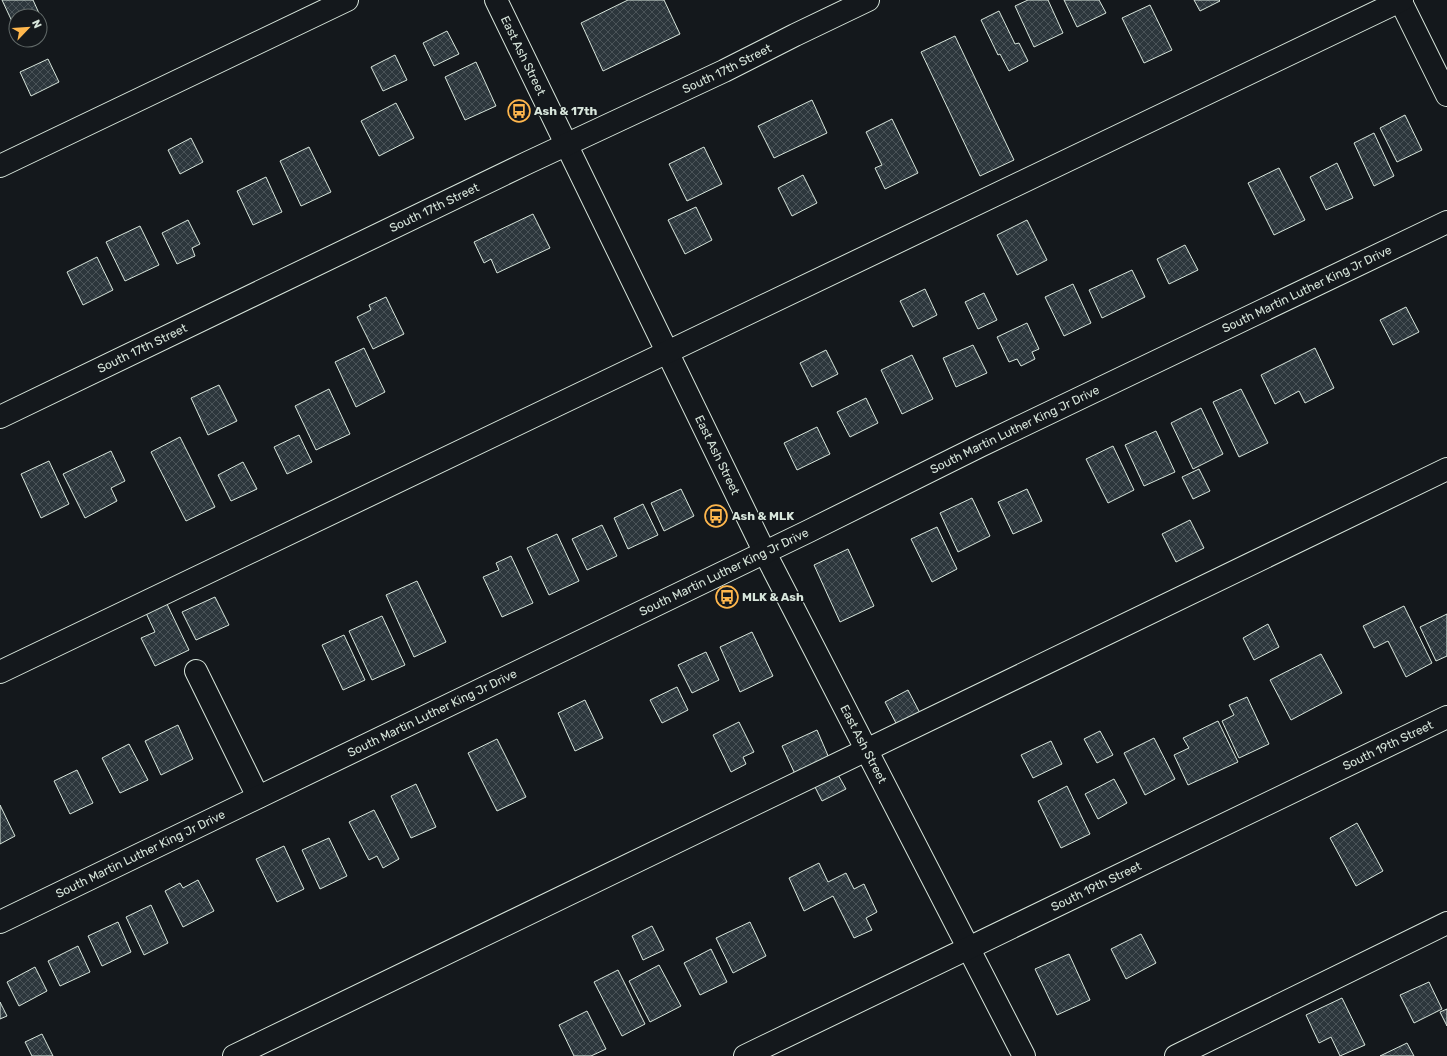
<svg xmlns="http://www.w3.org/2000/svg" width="1447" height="1056" viewBox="0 0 1447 1056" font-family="Rubik,sans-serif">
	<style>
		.building { fill: url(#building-cross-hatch); stroke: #d8e6dc }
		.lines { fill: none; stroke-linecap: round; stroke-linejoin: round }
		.minor-casing { stroke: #d8e6dc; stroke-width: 24 }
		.minor { stroke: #14181c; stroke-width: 22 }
		.labels { text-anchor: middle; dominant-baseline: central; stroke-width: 3; stroke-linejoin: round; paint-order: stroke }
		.street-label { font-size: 12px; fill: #d8e6dc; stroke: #14181c }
		.poi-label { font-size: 12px; font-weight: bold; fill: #d8e6dc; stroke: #14181c; text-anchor: start }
	</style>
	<defs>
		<pattern id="building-cross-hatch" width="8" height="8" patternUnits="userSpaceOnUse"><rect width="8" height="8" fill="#2c363c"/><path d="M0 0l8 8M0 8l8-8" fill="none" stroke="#4a5358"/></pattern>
	</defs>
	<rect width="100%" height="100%" fill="#14181c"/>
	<g class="building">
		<polygon points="2,0 33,0 43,22 40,23 40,16 16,16 16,30"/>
		<polygon points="628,0 664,0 680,34 603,71 581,23"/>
		<polygon points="1028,0 1048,0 1063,33 1034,47 1015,6"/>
		<polygon points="1064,0 1099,0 1106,13 1077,27"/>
		<polygon points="1194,0 1219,0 1220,1 1200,11"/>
		<polygon points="1150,5 1172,50 1144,63 1122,18"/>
		<polygon points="999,11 1015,44 1019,43 1028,61 1009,71 1000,54 998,55 981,20"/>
		<polygon points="447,31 459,54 434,66 423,43"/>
		<polygon points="955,36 1014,160 980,176 921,52"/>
		<polygon points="395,55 407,80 383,91 371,67"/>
		<polygon points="48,59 59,82 31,96 20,72"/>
		<polygon points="476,62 496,106 465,120 445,77"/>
		<polygon points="812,100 827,133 774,158 758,126"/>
		<polygon points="396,103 414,138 379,156 361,121"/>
		<polygon points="1405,115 1422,150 1397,162 1380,128"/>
		<polygon points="892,119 918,173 885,189 875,168 882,165 866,132"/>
		<polygon points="1374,133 1394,176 1374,186 1354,143"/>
		<polygon points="191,138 203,162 180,174 168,150"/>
		<polygon points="309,147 331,192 301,206 280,161"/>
		<polygon points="704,147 722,184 687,201 669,164"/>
		<polygon points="1337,163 1353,198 1326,210 1310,177"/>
		<polygon points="1279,168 1305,220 1274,235 1248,183"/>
		<polygon points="803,175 817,203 792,216 778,188"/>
		<polygon points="266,177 282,212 253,225 237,191"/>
		<polygon points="696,207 712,240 685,254 668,220"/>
		<polygon points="533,214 550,248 497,273 491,259 484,263 474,242"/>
		<polygon points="188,220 200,244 192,248 195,256 177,264 162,233"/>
		<polygon points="1027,220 1047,260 1017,275 997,235"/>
		<polygon points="140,226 159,265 125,281 106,242"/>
		<polygon points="1185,245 1198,270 1169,284 1157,259"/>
		<polygon points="97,257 113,290 83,305 67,272"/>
		<polygon points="1132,270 1145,297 1102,318 1089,290"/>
		<polygon points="1073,284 1091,323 1064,336 1045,297"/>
		<polygon points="925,289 937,315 913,327 900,301"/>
		<polygon points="984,293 997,320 978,329 965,302"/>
		<polygon points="386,297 404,334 373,349 357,317 371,310 369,305"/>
		<polygon points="1406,307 1419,332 1393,345 1380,320"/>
		<polygon points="1027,323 1039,349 1032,352 1035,359 1021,366 1017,359 1009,362 997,337"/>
		<polygon points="973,345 987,373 956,387 943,358"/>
		<polygon points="364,348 385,392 356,407 335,362"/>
		<polygon points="1315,348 1334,388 1305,403 1299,391 1275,404 1261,375"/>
		<polygon points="826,350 838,374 812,387 800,363"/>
		<polygon points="912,355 933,399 902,414 881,370"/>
		<polygon points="219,385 237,421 208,435 191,398"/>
		<polygon points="329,389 350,434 316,450 295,406"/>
		<polygon points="1241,389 1268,443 1239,457 1213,402"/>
		<polygon points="866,398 878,423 850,437 837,412"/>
		<polygon points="1201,408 1223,454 1193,469 1171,423"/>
		<polygon points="817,427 830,454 797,470 784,443"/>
		<polygon points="1156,431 1175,472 1144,486 1125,445"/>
		<polygon points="299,435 312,462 287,474 274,447"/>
		<polygon points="180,437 215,507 186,521 151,452"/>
		<polygon points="1113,446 1134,490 1108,503 1086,459"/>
		<polygon points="111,451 125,481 111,488 117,501 85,518 63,474"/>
		<polygon points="49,461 69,504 41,518 21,474"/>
		<polygon points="243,462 257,489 231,501 218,475"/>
		<polygon points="1199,469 1210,491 1193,499 1182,477"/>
		<polygon points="681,489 694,516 664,531 651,503"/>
		<polygon points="1027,489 1042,521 1013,534 998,502"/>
		<polygon points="972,498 990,536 958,552 940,513"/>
		<polygon points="643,504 658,535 628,549 614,518"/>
		<polygon points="1190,520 1204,548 1176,562 1162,534"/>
		<polygon points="602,525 617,556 587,570 572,539"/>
		<polygon points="937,527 957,569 932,582 911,539"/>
		<polygon points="557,534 579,581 549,595 527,548"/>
		<polygon points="848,549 874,606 840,622 814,565"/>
		<polygon points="511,556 533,603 502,617 483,577 499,570 496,563"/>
		<polygon points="417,581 446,642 414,657 386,595"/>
		<polygon points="215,597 229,625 196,640 182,612"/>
		<polygon points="167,604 189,650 155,666 141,638 155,632 146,613"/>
		<polygon points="1404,606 1432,663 1406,677 1388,641 1374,648 1363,626"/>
		<polygon points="1447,614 1447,656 1436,661 1420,627"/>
		<polygon points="382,616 405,665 372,680 349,631"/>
		<polygon points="1268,624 1279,647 1254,660 1243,638"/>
		<polygon points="752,632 773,676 740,692 720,647"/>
		<polygon points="344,635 365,680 343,690 322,645"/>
		<polygon points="706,652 719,680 692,693 678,665"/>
		<polygon points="1321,654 1342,693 1291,720 1270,680"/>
		<polygon points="677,687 688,710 662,723 650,700"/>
		<polygon points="908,690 920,713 897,725 885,702"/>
		<polygon points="1247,697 1269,744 1239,758 1222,721 1234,715 1229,705"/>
		<polygon points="585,700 603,738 575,751 558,713"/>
		<polygon points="1218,721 1238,762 1188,785 1174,755 1189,748 1183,738"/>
		<polygon points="739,722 754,752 743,757 746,764 731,772 713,735"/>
		<polygon points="178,725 193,759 161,775 145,741"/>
		<polygon points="817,730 829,758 795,774 782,746"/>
		<polygon points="1100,731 1113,755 1097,763 1084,739"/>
		<polygon points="1154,738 1175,779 1145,795 1124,753"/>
		<polygon points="497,739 526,797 497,811 468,753"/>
		<polygon points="1051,741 1062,764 1033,778 1021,755"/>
		<polygon points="129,744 148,780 120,793 102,758"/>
		<polygon points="77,770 93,803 70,814 54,781"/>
		<polygon points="837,773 846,789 822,801 814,785"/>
		<polygon points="1114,779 1127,803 1098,819 1085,794"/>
		<polygon points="416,784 436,827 411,838 391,796"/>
		<polygon points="1067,786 1090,834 1061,848 1038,801"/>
		<polygon points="0,805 15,836 0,844"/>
		<polygon points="374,810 399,859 383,868 377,856 369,860 349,822"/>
		<polygon points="1357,823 1383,871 1356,886 1330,838"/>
		<polygon points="329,838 347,876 320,889 302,850"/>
		<polygon points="284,846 304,889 277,902 256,859"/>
		<polygon points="819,863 828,882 846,873 854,889 864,884 877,912 866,918 872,930 854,938 833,896 804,911 789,878"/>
		<polygon points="198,880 214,911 183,927 165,891 180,883 183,888"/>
		<polygon points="151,905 168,943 144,955 126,917"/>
		<polygon points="118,922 131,952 102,966 88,936"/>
		<polygon points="750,922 766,956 733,973 716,938"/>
		<polygon points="652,926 664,950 643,960 632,936"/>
		<polygon points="1141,934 1156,963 1126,979 1111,949"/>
		<polygon points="78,946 90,972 60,986 48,961"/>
		<polygon points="711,949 727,982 700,995 684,963"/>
		<polygon points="1069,954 1090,1000 1057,1015 1035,969"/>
		<polygon points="659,965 681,1006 650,1022 629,981"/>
		<polygon points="35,967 47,991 19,1006 7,982"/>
		<polygon points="618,970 645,1024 622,1036 594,982"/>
		<polygon points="1429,982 1442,1009 1414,1023 1400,995"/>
		<polygon points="1342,998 1365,1045 1340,1056 1331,1037 1319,1043 1306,1015"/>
		<polygon points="0,1002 7,1016 0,1019"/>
		<polygon points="1447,1009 1447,1026 1440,1012"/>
		<polygon points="587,1011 606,1049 591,1056 574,1056 559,1025"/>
		<polygon points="42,1034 53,1056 32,1056 25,1042"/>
		<polygon points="1407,1043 1414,1056 1380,1056"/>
	</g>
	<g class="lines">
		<g class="minor-casing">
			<g id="minor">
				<path id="s1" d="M496,0L765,553L1024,1056"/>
				<polyline points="1400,0 1447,95"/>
				<polyline points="0,166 347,0"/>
				<path id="s2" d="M0,417L527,163L724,71L795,35L868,0"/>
				<polyline points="196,671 258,797"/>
				<polyline points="0,672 1402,0"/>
				<path id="s3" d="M0,922L809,531L980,446L1447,222"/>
				<polyline points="234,1056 1447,469"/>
				<path id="s4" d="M745,1056L1447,717"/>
				<polyline points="1176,1056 1447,923"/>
			</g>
		</g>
		<use href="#minor" class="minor"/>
	</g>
	<defs>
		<g id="bus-ring" transform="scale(1.15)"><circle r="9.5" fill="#14181c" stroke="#ffb74d" stroke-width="1.5"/><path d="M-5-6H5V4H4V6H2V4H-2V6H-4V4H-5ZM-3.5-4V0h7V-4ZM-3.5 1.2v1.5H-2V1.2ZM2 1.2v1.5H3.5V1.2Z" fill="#ffb74d"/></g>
	</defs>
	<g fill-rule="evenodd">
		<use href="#bus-ring" x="519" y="111"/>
		<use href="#bus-ring" x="716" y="516"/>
		<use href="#bus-ring" x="727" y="597"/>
	</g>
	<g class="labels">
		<g class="street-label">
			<text stroke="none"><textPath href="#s1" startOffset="62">East Ash Street</textPath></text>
			<text stroke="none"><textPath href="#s2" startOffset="806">South 17th Street</textPath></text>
			<text stroke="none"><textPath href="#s2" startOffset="482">South 17th Street</textPath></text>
			<text stroke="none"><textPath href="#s3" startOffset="1452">South Martin Luther King Jr Drive</textPath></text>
			<text stroke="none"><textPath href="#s2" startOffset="158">South 17th Street</textPath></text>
			<text stroke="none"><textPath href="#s3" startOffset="1128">South Martin Luther King Jr Drive</textPath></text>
			<text stroke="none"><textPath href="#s1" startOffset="506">East Ash Street</textPath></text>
			<text stroke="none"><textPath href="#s3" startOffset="804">South Martin Luther King Jr Drive</textPath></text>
			<text stroke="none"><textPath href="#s3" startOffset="480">South Martin Luther King Jr Drive</textPath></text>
			<text stroke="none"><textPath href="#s1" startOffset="830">East Ash Street</textPath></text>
			<text stroke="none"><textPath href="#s4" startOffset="714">South 19th Street</textPath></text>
			<text stroke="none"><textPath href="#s3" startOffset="156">South Martin Luther King Jr Drive</textPath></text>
			<text stroke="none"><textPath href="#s4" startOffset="390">South 19th Street</textPath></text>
		</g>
		<g class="poi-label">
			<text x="534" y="111">Ash &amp; 17th</text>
			<text x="732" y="516">Ash &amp; MLK</text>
			<text x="742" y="597">MLK &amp; Ash</text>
		</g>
	</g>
	<g transform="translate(28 28) rotate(65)"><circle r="19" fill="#14181c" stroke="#626a69"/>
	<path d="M0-3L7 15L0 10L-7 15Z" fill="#ffb74d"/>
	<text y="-6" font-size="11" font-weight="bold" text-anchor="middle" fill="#d8e6dc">N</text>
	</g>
</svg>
